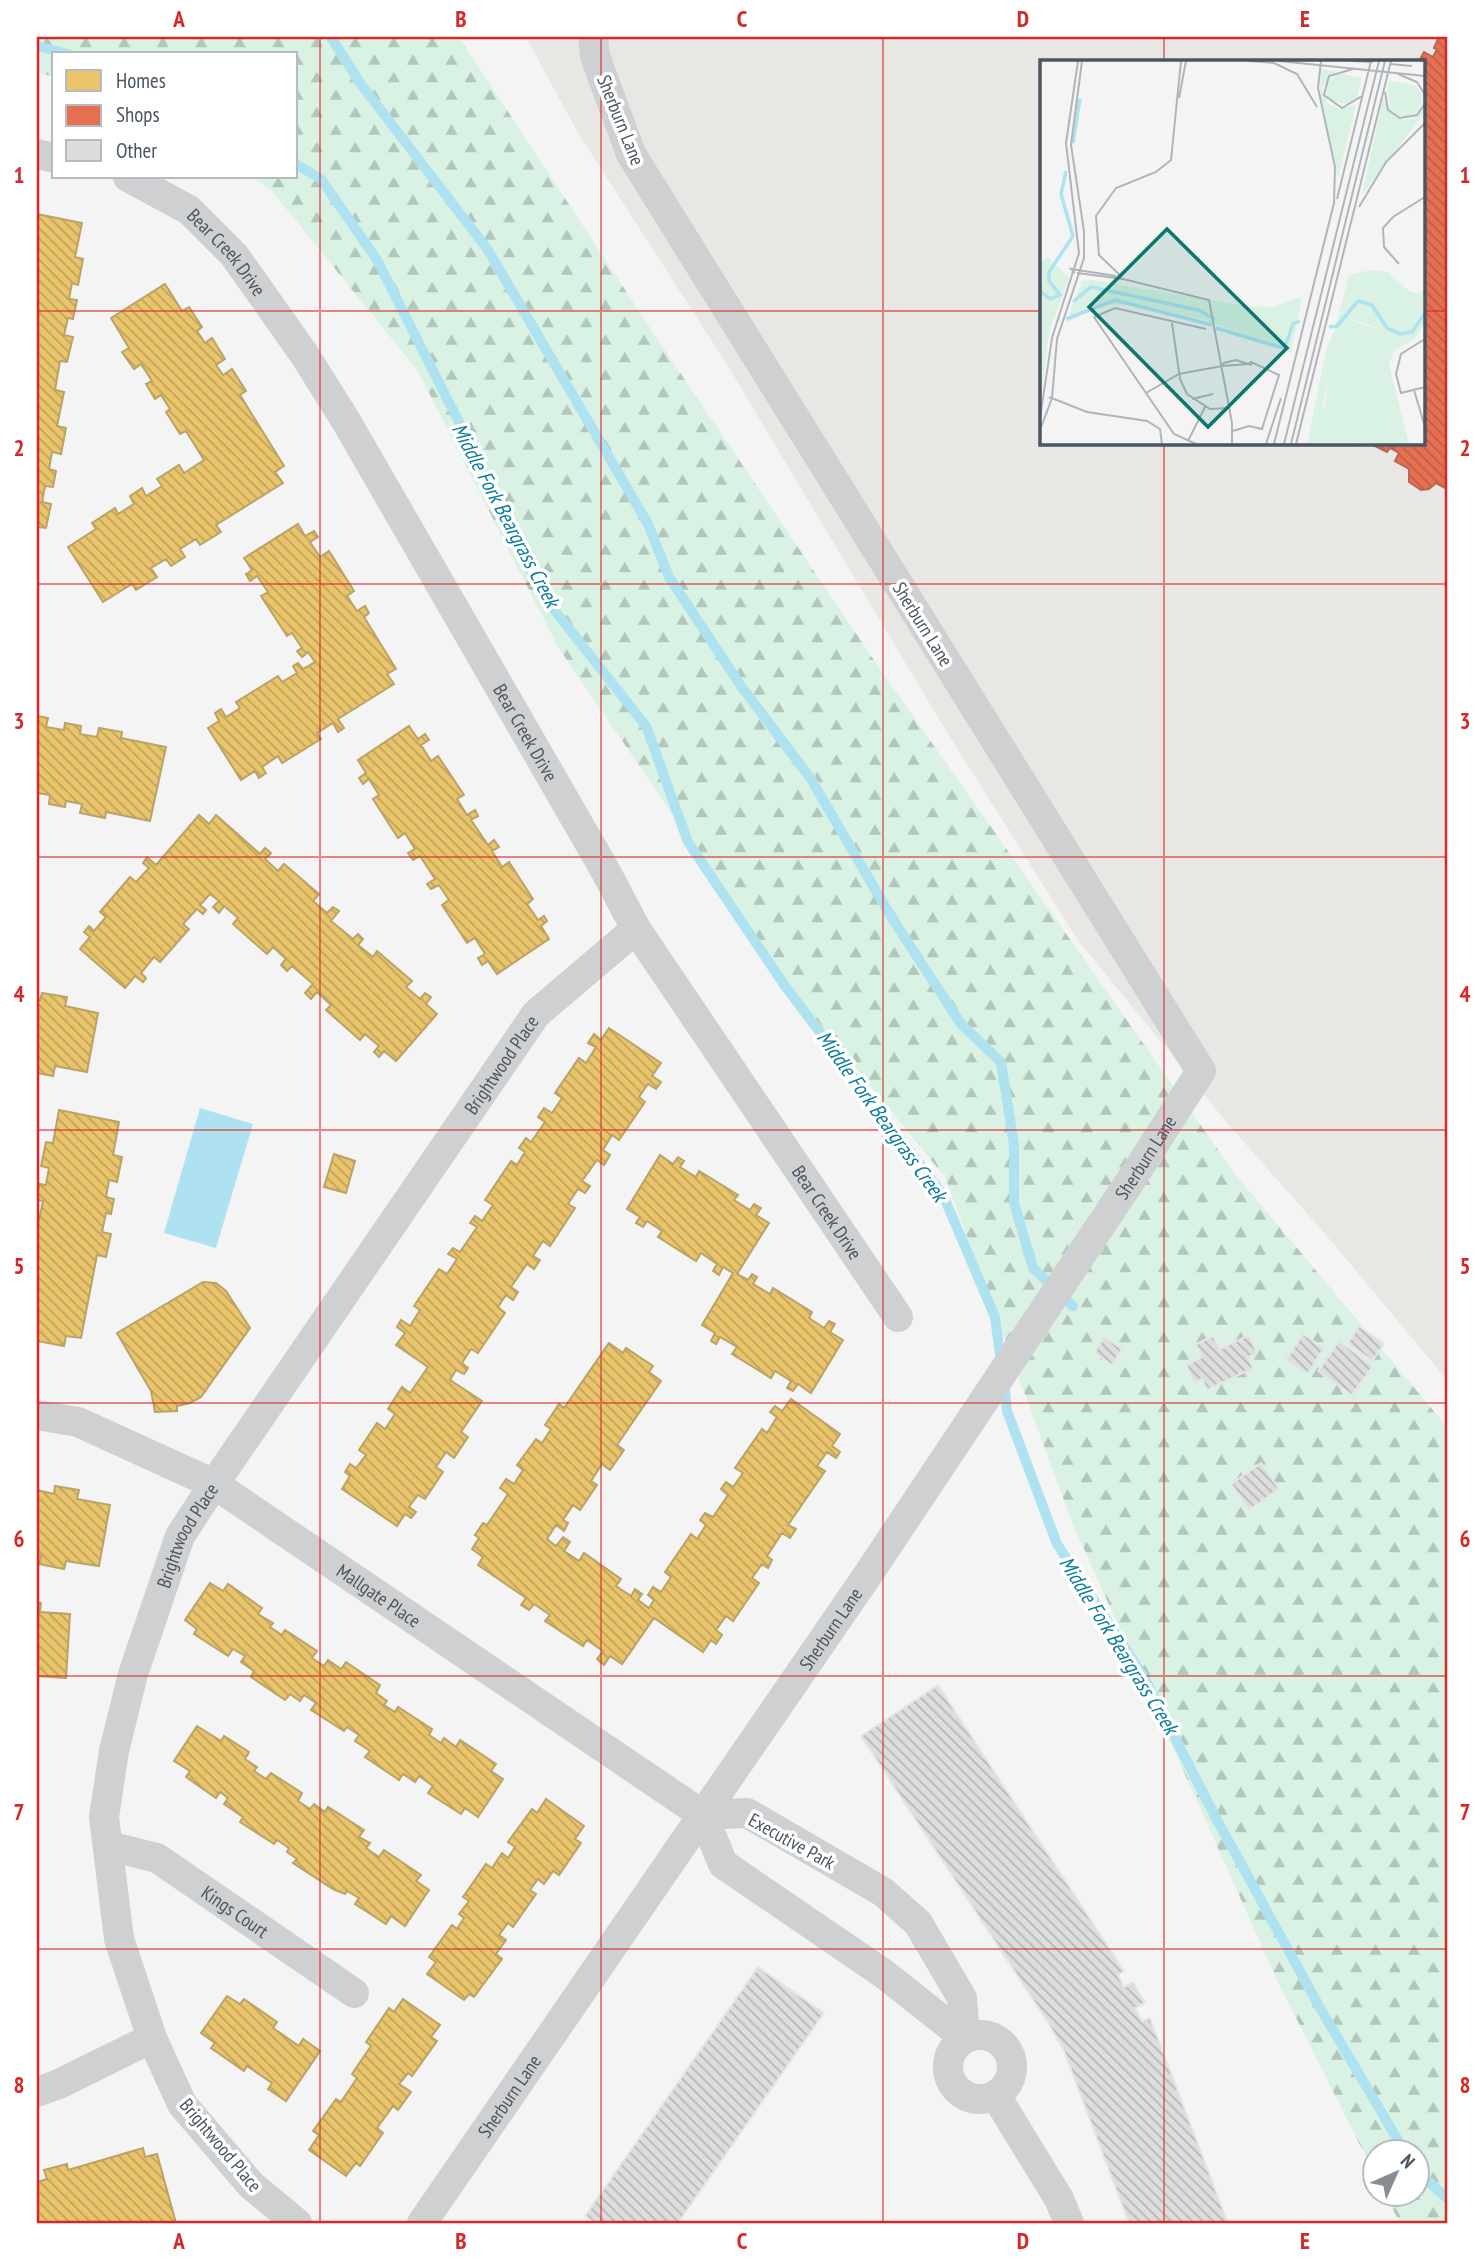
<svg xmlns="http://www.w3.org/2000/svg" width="1484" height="2260" viewBox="0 0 1484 2260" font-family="'PT Sans Narrow',sans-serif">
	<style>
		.commercial { fill: #e8e7e3; fill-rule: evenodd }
		.forest { fill: url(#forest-firs) }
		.water { fill: #aee2f0 }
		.homes { fill: url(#homes-back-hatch); stroke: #b9a367; stroke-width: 2 }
		.shops { fill: url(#shops-back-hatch); stroke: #b86856; stroke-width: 2 }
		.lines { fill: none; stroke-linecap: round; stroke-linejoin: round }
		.stream { stroke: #aee2f0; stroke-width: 10 }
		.building { fill: url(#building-back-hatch); stroke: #e5e6e7; stroke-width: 2 }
		.minor { stroke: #ced0d2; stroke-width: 30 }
		.grid { fill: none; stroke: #d62828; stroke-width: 2; stroke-opacity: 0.55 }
		.labels { text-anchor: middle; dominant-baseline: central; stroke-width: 7; stroke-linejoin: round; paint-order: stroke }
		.street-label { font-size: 19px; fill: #4a5661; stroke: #fff }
		.water-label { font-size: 21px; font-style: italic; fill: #0c7c9b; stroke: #fff }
		.inset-river { fill: none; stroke: #aee2f0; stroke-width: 3.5 }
		.inset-road { fill: none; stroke: #b0b5b9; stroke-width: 2 }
		.view { fill: #0f766e; fill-opacity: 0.15; stroke: #0f766e; stroke-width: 3.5 }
		.inset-edge { fill: none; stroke: #4a5661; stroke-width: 3.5 }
		.neatline { fill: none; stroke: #d62828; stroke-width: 2.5 }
		.grid-label { font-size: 23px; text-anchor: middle; font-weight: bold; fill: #d62828 }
	</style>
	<defs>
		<pattern id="forest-firs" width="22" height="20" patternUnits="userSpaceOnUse" patternTransform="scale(1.75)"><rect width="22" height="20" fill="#d9f2e3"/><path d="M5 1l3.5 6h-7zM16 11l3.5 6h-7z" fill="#b2c7bb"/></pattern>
		<pattern id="homes-back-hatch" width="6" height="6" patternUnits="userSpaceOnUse" patternTransform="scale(1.75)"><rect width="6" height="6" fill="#e9c46a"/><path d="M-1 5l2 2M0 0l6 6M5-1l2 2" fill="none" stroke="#bfa25b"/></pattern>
		<pattern id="shops-back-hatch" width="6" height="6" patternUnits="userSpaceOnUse" patternTransform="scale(1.75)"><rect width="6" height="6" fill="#e76f51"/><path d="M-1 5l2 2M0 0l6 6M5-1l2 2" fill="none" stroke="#bd5e47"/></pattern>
		<pattern id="building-back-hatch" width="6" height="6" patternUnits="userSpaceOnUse" patternTransform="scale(1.75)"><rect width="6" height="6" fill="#ddddde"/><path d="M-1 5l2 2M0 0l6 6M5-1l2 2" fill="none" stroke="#b5b6b7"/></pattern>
	</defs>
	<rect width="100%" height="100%" fill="#f4f4f4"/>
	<path class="commercial" d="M526,37H1447V1380L1327,1236L1228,1124L1077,939L940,721L728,366L578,133ZM1041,61H1423V443H1041Z"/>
	<polygon class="forest" points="37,37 459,37 656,337 882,672 1235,1174 1447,1427 1447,2223 1400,2223 1385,2194 1418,2194 1418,2152 1376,2152 1375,2175 1277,1980 1072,1522 945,1177 794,992 558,647 418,371 271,190 251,177 296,177 296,54 54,54 54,77 37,72"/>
	<polygon class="water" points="200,1108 253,1124 216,1248 164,1233"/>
	<g class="homes">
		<polygon points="37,214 82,223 75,257 83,259 78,285 72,283 69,299 77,300 73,319 68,318 64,335 73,337 67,362 60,361 55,390 64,392 57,426 66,428 61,454 52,452 49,469 56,471 53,487 45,486 42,502 51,504 46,528 38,527 37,533"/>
		<polygon points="165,284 182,311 189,307 202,327 197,331 205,343 212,338 225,359 216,365 223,375 232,369 246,391 240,395 284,466 275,472 283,483 216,525 221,532 200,545 196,539 180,549 185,557 171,566 166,559 151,568 157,577 136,590 132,584 103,602 68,547 96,529 92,523 115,508 118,514 134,504 130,496 142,488 146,496 162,486 157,479 179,465 184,473 204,460 186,431 180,434 166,412 170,409 161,395 155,399 146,384 152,381 141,364 134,369 122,352 129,348 111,318"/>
		<polygon points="298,524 305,536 314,531 318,537 310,542 320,557 329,551 354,591 347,596 357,611 365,606 369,613 364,617 396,669 387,674 394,684 338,719 344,728 338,732 333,723 317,733 321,739 282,763 278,756 262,767 266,773 259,778 255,771 241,780 208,728 219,721 215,713 221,709 226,717 240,708 236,702 278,676 282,682 297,673 293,666 298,663 303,669 315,662 308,652 302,657 297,651 302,648 292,633 287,636 261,596 268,592 257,576 250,581 246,574 252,570 244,558"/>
		<polygon points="37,716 48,718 46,727 64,730 65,723 81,726 80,734 97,737 99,728 122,732 121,738 166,747 150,821 106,812 105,818 80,813 82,804 66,801 65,807 49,804 50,795 37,793"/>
		<polygon points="409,726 418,739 425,734 429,740 421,745 431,761 438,756 464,795 457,799 467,815 475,810 478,816 471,820 488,845 494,840 499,847 492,851 502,867 509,862 533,899 527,904 538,920 544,916 547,921 541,926 549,939 497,974 488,961 482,965 478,958 485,954 475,938 467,943 442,905 449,900 439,885 431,889 427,884 435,879 420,856 413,860 408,853 415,849 405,833 398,838 373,799 379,795 369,779 363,784 359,778 366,773 358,760"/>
		<polygon points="199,815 209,824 216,815 260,854 265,848 271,853 265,859 278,871 284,864 319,894 313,901 327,913 333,907 339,911 331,921 353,939 358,934 363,939 358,945 373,957 377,951 412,981 406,987 420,999 425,993 431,997 426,1004 437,1014 396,1061 384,1051 379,1057 374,1052 379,1046 365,1034 360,1040 326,1010 331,1005 317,992 311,999 305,993 313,984 292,966 287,971 281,965 286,959 273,947 267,954 233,924 238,918 224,906 219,913 213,907 219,901 210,894 200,905 206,910 203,914 197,909 183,924 189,929 160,962 154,957 141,973 146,978 143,982 135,976 125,988 80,949 90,937 84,932 89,926 94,931 106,917 100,912 130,877 136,882 149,868 143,863 147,857 156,865"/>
		<polygon points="42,993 67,997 65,1006 98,1013 87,1072 55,1066 53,1076 37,1073 37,1000 40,1000"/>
		<polygon points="609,1028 661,1063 652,1076 661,1082 656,1089 648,1084 639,1097 645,1102 619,1140 612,1135 603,1150 610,1155 604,1165 597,1160 582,1181 590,1186 585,1193 578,1189 568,1204 575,1208 550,1246 543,1241 533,1256 540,1260 534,1269 527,1264 511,1287 518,1292 513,1300 506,1295 498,1307 505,1313 478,1353 471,1349 462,1363 468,1368 464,1374 456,1370 450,1380 482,1401 461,1432 468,1437 454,1458 446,1452 436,1467 443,1472 425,1499 418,1495 409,1507 416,1512 411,1518 405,1514 397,1526 342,1489 350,1476 345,1472 350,1464 356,1468 366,1455 359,1450 377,1423 385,1429 395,1414 388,1409 402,1387 410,1393 428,1367 396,1345 405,1333 397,1327 401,1320 410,1326 420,1310 414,1306 439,1269 447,1274 457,1259 448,1254 453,1248 460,1252 477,1227 470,1223 475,1216 482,1221 493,1205 485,1200 511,1161 517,1165 525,1152 519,1148 526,1138 531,1142 545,1122 538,1117 544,1108 552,1113 562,1098 555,1093 579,1058 586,1063 596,1047 588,1043 594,1034 601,1040"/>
		<polygon points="59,1110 119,1122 113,1155 122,1157 117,1182 109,1180 106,1197 114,1199 111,1214 106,1213 102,1232 111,1234 106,1257 97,1255 81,1338 66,1336 64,1346 37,1341 37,1219 39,1220 43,1201 37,1200 37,1195 39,1184 46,1185 49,1168 41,1166 46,1142 53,1143"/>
		<polygon points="334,1154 355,1161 346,1193 324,1187"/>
		<polygon points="660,1155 673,1164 678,1157 684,1161 680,1167 696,1177 699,1171 738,1195 734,1200 750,1210 754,1204 761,1208 756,1215 769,1223 737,1274 748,1280 752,1274 757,1277 753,1284 770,1294 773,1288 812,1312 809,1318 824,1328 829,1321 835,1324 830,1332 843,1340 811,1393 798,1384 793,1391 787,1388 791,1381 775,1371 771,1378 732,1354 737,1347 720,1337 716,1344 711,1341 715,1333 702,1325 733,1273 723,1267 719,1275 713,1271 717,1264 701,1253 696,1261 658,1237 662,1231 647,1221 643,1227 636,1223 640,1217 627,1209"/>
		<polygon points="203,1282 216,1283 226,1291 250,1328 201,1397 190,1403 177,1406 177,1411 155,1412 151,1391 117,1333"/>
		<polygon points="609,1343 623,1353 626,1348 653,1366 649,1372 661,1381 617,1445 624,1450 610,1470 602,1464 591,1481 597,1485 580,1510 573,1505 563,1520 568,1523 564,1531 556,1525 547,1539 556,1546 563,1537 570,1542 564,1551 579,1561 584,1553 621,1579 616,1586 631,1596 635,1589 642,1594 638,1600 649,1608 654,1600 648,1595 653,1587 661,1592 671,1577 665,1572 691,1534 697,1539 706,1525 700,1520 705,1513 713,1517 728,1495 721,1489 726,1482 733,1487 743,1473 735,1468 762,1429 767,1433 777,1417 770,1412 775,1406 782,1411 791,1399 840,1434 832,1446 840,1452 836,1458 827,1452 817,1466 825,1471 788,1525 796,1529 790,1538 782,1533 767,1556 772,1560 768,1568 762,1564 752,1578 759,1583 733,1621 726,1616 716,1630 722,1635 716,1644 711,1640 703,1652 654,1618 622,1664 610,1656 604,1665 597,1659 603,1651 587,1640 583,1646 545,1621 550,1615 534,1604 529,1610 521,1605 526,1598 478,1565 483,1557 472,1549 479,1538 475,1535 483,1523 487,1525 508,1494 500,1488 506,1479 514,1484 523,1470 517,1465 536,1439 542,1443 551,1429 545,1425 559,1404 564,1408"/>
		<polygon points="55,1486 79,1490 77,1499 110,1505 99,1566 66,1561 64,1569 39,1564 41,1556 37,1555 37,1490 54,1494"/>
		<polygon points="210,1583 223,1591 228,1584 262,1608 258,1614 273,1623 270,1627 282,1635 285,1630 317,1651 312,1658 324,1666 328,1660 341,1669 346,1662 380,1685 376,1693 387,1701 384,1705 395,1712 398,1707 432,1729 429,1735 441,1743 444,1738 456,1747 460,1740 496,1764 491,1771 503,1779 478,1817 465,1808 461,1814 428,1793 433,1786 419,1776 415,1782 403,1774 399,1780 365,1757 370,1751 355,1741 359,1735 347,1727 344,1731 311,1710 316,1703 304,1695 300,1701 290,1694 285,1700 251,1677 254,1671 241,1662 245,1656 233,1649 228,1656 194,1634 197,1629 185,1620"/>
		<polygon points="37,1602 41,1603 40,1612 70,1614 66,1678 37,1676"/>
		<polygon points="197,1726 221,1741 224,1736 249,1752 245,1759 257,1767 254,1771 266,1779 271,1773 302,1793 298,1801 310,1809 314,1804 325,1812 328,1807 364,1830 359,1837 370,1843 366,1848 379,1857 384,1850 421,1875 416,1881 429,1890 405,1926 391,1916 386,1924 355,1904 359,1898 347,1891 345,1894 333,1889 293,1863 297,1859 287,1852 289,1848 277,1840 274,1844 240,1822 243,1817 224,1804 228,1798 220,1792 216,1798 186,1777 190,1771 174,1761"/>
		<polygon points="546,1799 584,1826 575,1839 581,1843 559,1875 553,1871 544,1884 538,1879 530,1890 536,1894 513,1927 508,1923 499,1935 506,1940 496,1954 502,1959 474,1997 469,1994 464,2000 427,1974 436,1962 429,1957 452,1925 457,1929 464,1918 459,1914 469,1901 463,1897 486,1864 492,1868 502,1853 508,1858 515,1847 508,1842 532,1809 537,1813"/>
		<polygon points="227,1996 240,2004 244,1999 277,2022 273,2028 299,2046 303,2039 320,2051 286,2101 268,2089 272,2083 247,2066 244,2071 211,2048 215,2043 201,2033"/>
		<polygon points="403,1999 440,2025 431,2037 437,2041 412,2076 408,2073 399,2084 411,2092 398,2110 393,2106 377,2128 383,2133 360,2166 356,2163 346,2176 309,2150 319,2135 313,2131 336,2099 341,2102 357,2078 352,2074 371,2046 366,2042 389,2008 394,2012"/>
		<polygon points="143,2148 145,2157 157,2154 176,2223 37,2223 37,2182 47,2179 44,2170 67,2164 68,2170"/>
	</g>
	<polygon class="shops" points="1435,37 1447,37 1447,489 1436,483 1429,489 1421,490 1409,482 1409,469 1395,461 1399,453 1390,448 1387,452 1369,443 1423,443 1423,61 1419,61 1424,52 1433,57 1437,49 1434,48 1438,39"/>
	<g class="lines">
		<g class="stream">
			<polyline points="331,37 360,83 488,250 648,524 669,577 741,686 811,779 890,915 961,1024 1001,1062 1014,1145 1014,1203 1033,1268 1073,1306"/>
			<polyline points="37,46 68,54"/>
			<polyline points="296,164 321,179 377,260 459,422 507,526 544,597 646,726 688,842 785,986 943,1195 995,1317 1001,1362"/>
			<polyline points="1004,1382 1007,1411 1057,1544 1145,1679 1216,1818 1320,2008 1405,2152"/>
			<polyline points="1418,2172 1447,2198"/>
		</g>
	</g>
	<g class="building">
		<polygon points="1359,1326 1384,1344 1372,1361 1348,1343"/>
		<polygon points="1303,1334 1324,1348 1308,1373 1286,1360"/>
		<polygon points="1249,1335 1257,1353 1248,1357 1253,1368 1207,1390 1202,1379 1195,1383 1186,1365 1202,1357 1196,1344 1213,1336 1220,1349"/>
		<polygon points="1104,1337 1122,1349 1112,1365 1094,1353"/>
		<polygon points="1339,1341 1373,1366 1352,1395 1318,1371"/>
		<polygon points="1261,1463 1279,1489 1249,1510 1231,1484"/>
		<polygon points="938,1685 1124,1971 1118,1975 1124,1987 1133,1982 1145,2003 1135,2008 1142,2021 1150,2018 1228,2223 1129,2223 1064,2051 1047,2021 861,1736"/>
		<polygon points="758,1967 824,2013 678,2223 595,2223 585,2216"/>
	</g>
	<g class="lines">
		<g class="minor">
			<polyline points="37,154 54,158"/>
			<path id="s1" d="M128,177L189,210L234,255L304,354L346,421L605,870L636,929L898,1317"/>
			<path id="s2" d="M37,1415L78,1422L214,1484L703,1815"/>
			<polygon points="747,1813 883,1892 918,1923 962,1998 965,2038 884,1974 723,1864 703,1815"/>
			<path id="s3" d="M109,1846L157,1858L354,1993"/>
			<circle cx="980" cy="2067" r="32"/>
			<polyline points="37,2092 59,2084 152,2038"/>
			<polyline points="996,2096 1059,2199 1069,2223"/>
			<path id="s4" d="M297,2223L251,2185L182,2104L152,2038L119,1939L104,1817L114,1751L133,1674L180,1536L214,1484L536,1014L636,929"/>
			<path id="s5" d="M422,2223L867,1576L1133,1177L1201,1071L631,154L595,56L593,37"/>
		</g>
	</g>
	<path class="grid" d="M320,37V2223M601,37V2223M883,37V2223M1164,37V61M37,311H1041M1423,311H1447M1164,443V2223M37,584H1447M37,857H1447M37,1130H1447M37,1403H1447M37,1676H1447M37,1949H1447"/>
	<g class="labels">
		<g class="street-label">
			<text transform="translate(621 120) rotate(68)">Sherburn Lane</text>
			<text stroke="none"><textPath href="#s1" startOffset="126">Bear Creek Drive</textPath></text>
			<text transform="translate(923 624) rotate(58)">Sherburn Lane</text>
			<text stroke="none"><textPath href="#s1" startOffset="693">Bear Creek Drive</textPath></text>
			<text stroke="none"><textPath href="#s4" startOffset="1328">Brightwood Place</textPath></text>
			<text stroke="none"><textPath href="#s5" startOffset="1288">Sherburn Lane</textPath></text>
			<text stroke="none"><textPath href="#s1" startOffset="1260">Bear Creek Drive</textPath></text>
			<text stroke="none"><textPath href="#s4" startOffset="761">Brightwood Place</textPath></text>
			<text stroke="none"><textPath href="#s2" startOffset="390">Mallgate Place</textPath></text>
			<text stroke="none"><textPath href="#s5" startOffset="721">Sherburn Lane</textPath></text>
			<text transform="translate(792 1841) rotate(29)">Executive Park</text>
			<text stroke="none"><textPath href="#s3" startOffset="144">Kings Court</textPath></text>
			<text stroke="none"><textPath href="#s5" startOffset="154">Sherburn Lane</textPath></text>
			<text transform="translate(221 2145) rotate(50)">Brightwood Place</text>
		</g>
		<g class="water-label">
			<text transform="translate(506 515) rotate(62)">Middle Fork Beargrass Creek</text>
			<text transform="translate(882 1116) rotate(54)">Middle Fork Beargrass Creek</text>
			<text transform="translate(1119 1645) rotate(58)">Middle Fork Beargrass Creek</text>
		</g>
	</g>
	<g transform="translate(1040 60)">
		<rect width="385" height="385" fill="#f4f4f4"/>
		<path d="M281,9L296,11L282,27L287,43L299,49L316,45L298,118L280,33ZM300,13L322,18L317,37L308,45L288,39L287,21ZM349,20L377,26L383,40L377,52L364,57L352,52L347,31ZM343,39L362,60L374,58L385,45V52L322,135ZM8,197L29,218L9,272L0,347V202ZM370,232L376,233L372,246L361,263L347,271L307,258L324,238L358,245L369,241ZM294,271L282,345L285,349L289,317L315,312L330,317V350L346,384L286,380L279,357L274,384H267L285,294Z" fill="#d9f2e3"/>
		<path d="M331,210L348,212L370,232L369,241L368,245H358L324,238L307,258L323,265L347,271L360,264L372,246L374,235L385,229V264L373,280L354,290L349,305L369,384H346L330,350V317L315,312L290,317L282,349L290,288L309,215ZM52,220L205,246L233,247L262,236L251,293L161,259L90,245H61L26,263L42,221ZM279,357L286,380L302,374L316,384H274Z" fill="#d9f2e3"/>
		<path class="inset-river" d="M33,83L40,39M0,231L10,239L20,235L9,221V212L33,176L21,134L26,111M33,242L51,227L158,250L175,259M26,259L75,240L172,265M289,267L297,266L318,241L332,245L347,268L360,274L372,272L385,253M176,268L239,287H245L253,264L260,261"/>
		<path class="inset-road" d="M209,1L234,3L257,14L277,47M239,1L385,16M311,1L333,2M350,4L372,6M313,9L289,16L284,35L302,48L322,36M358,14L377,22L385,35M345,32L348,50L360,58L377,55L385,43M139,38L146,1M297,139L331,1M319,147L346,102L385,63M359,204L344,187L343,168L353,157L385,137M35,213L31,209L76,216M37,213L83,219L169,240L192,363V384M82,217L59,195L56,156L76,128L116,112L131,100L141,1M132,263L140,319L147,334L170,349L190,348M385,279L361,294L356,314L361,333L385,327M196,300L208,304L182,306L184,303ZM374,330L385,367M106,333L139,314L182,306M9,337L47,352L107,361L120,369L122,384M152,339L173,334M0,358L12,278L39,193L26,83L38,1M0,370L12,338L17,279L44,198V171L31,85L42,1M193,371L209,366L222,369L239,315L211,302L208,304L212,305M148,381L165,347M156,384L134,374L54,257L75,248L166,269M226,384L241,338M234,384L294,143L295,107L278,28L281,1M244,384L339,1M251,384L345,1M256,384L351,1"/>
		<path class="view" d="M127,169L247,288L168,367L49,247Z"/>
		<rect width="385" height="385" class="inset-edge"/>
	</g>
	<rect width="1484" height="2260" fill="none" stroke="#ffffff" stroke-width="77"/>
	<rect x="52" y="52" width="245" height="126" fill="#ffffff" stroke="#b7bbc0" stroke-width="2"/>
	<rect x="66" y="70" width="35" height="21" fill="#e9c46a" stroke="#b7bbc0" stroke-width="2"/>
	<text x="116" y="88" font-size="21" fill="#4a5661">Homes</text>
	<rect x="66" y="105" width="35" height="21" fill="#e76f51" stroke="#b7bbc0" stroke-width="2"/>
	<text x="116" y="122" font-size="21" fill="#4a5661">Shops</text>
	<rect x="66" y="140" width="35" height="21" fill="#ddddde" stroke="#b7bbc0" stroke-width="2"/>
	<text x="116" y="158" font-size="21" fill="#4a5661">Other</text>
	<g transform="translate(1396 2173) rotate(45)"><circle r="33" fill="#ffffff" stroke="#b7bbc0" stroke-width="2"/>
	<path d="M0-5L12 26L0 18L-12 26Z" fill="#868d94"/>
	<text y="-10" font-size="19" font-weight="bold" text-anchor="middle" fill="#4a5661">N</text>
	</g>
	<rect x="38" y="38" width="1408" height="2184" class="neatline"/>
	<g class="grid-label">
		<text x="179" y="27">A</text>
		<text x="461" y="27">B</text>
		<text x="742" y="27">C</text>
		<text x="1023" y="27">D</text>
		<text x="1305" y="27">E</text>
		<text x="19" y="183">1</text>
		<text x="1465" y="183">1</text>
		<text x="19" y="456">2</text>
		<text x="1465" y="456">2</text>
		<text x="19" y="729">3</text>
		<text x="1465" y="729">3</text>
		<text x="19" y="1002">4</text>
		<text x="1465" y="1002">4</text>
		<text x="19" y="1274">5</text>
		<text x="1465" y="1274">5</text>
		<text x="19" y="1547">6</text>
		<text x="1465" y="1547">6</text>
		<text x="19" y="1820">7</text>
		<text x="1465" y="1820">7</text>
		<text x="19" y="2093">8</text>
		<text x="1465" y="2093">8</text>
		<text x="179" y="2249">A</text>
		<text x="461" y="2249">B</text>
		<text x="742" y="2249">C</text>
		<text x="1023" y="2249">D</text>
		<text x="1305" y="2249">E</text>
	</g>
</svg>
